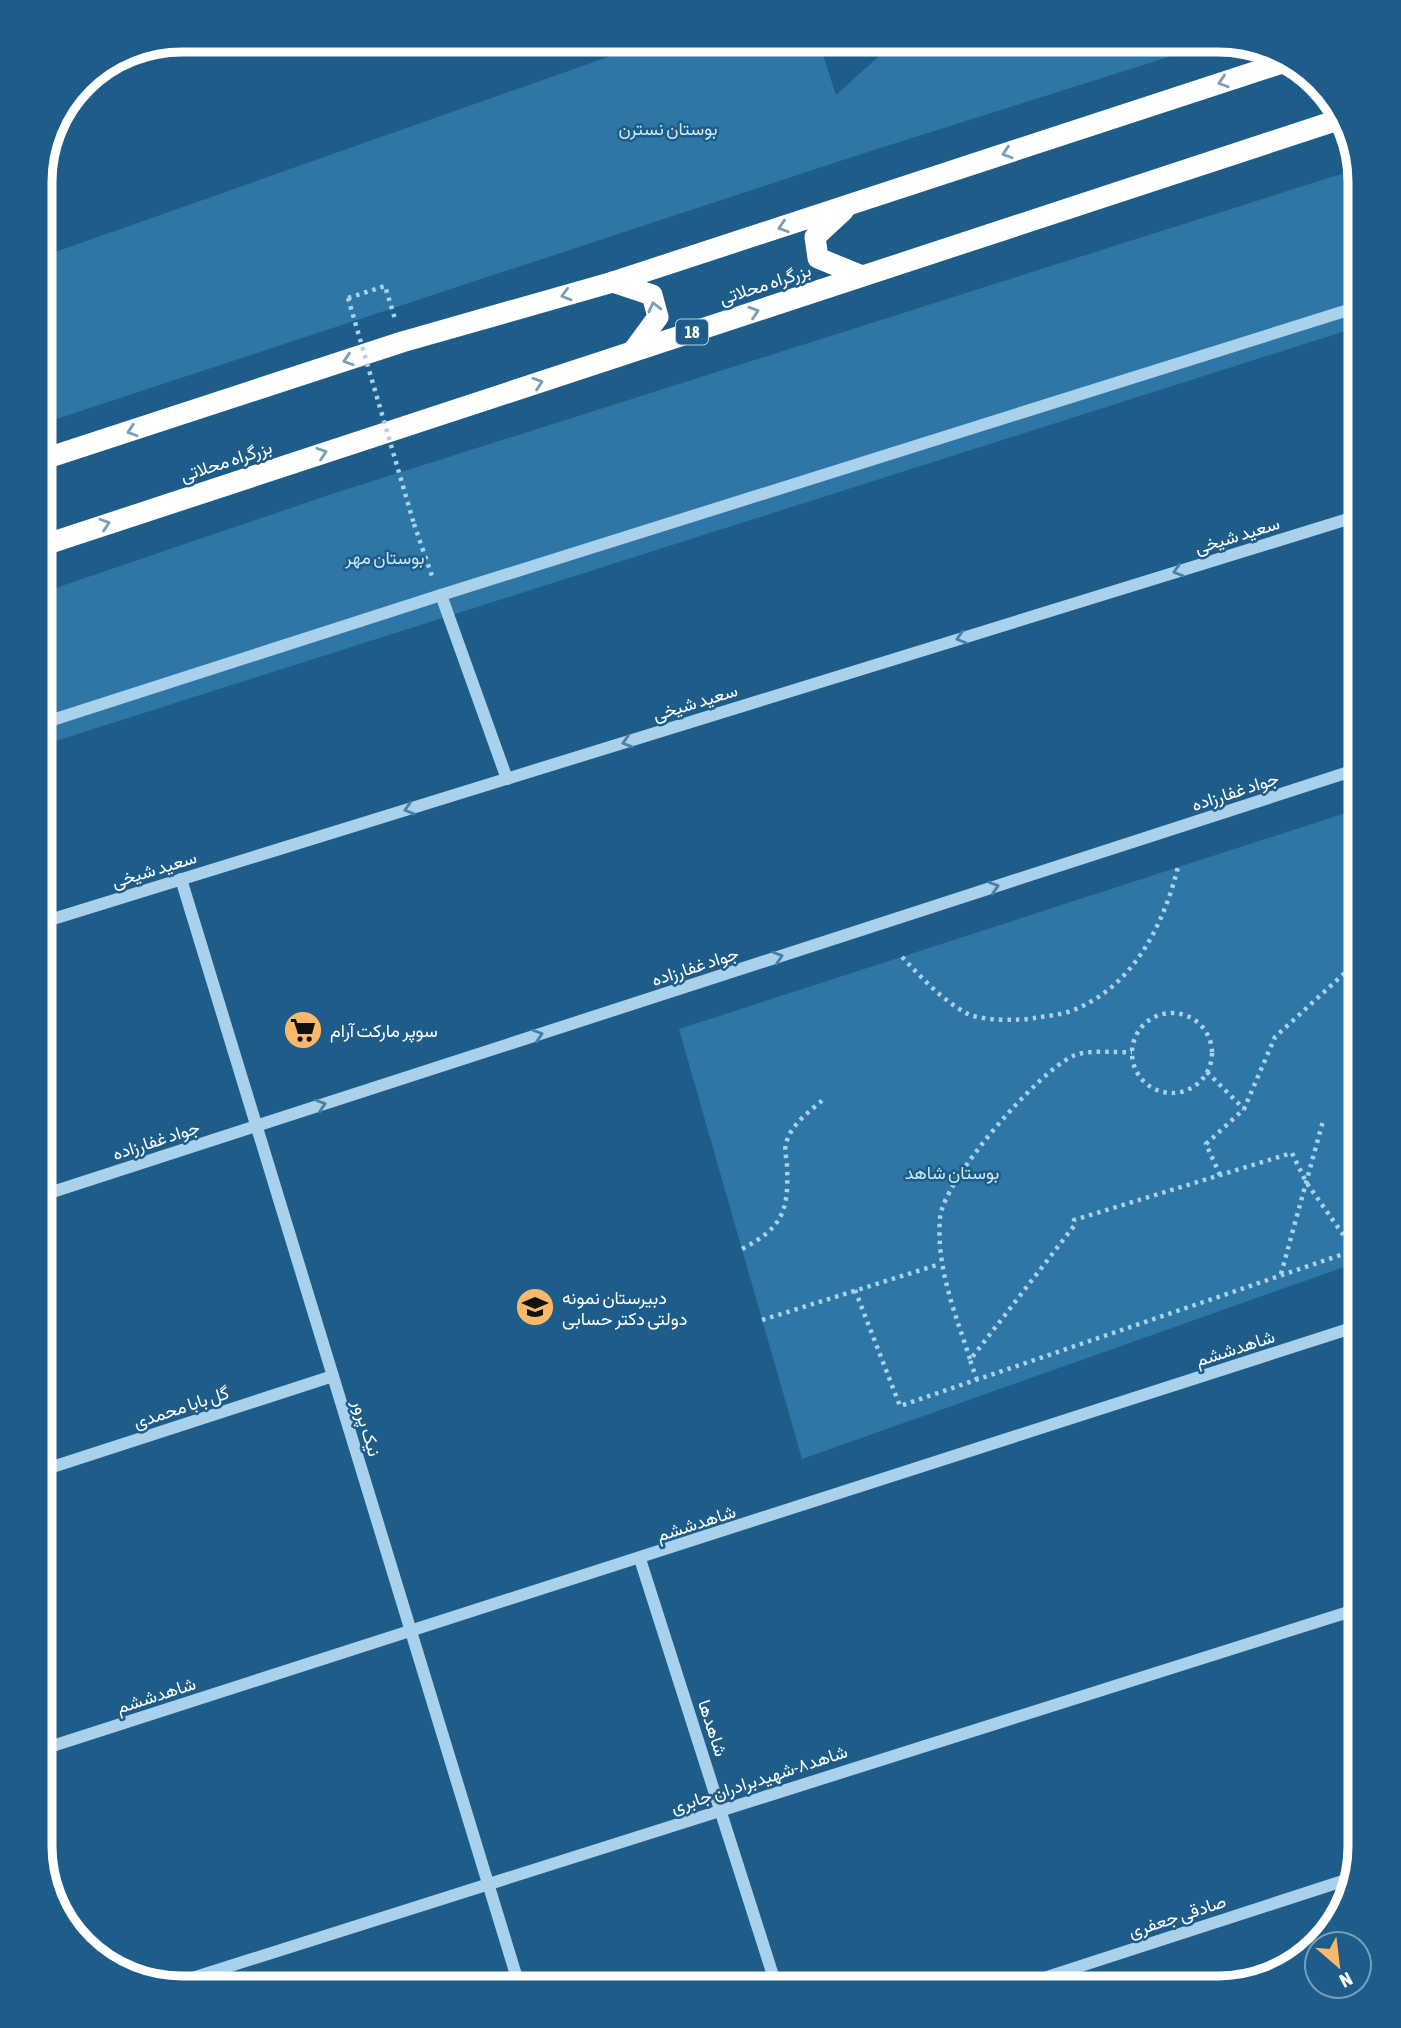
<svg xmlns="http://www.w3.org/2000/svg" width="1401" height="2028" viewBox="0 0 1401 2028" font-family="'Asap Condensed',Vazirmatn,sans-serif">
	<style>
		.green { fill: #2e76a5 }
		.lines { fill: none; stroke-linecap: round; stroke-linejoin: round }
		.path { stroke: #a9d1eb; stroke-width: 4.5; stroke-dasharray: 3.5 5; stroke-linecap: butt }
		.minor { stroke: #a9d1eb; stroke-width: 12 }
		.highway { stroke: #fff; stroke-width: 21 }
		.path-bridge { stroke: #a9d1eb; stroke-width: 4.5; stroke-dasharray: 3.5 5; stroke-linecap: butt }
		.oneway { stroke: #789eb8 }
		.oneway2 { stroke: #4880a6 }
		.labels { text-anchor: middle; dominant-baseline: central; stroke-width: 5; stroke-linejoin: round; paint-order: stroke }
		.shield { fill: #1e5d89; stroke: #bccedc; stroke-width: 2 }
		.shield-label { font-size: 16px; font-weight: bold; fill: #fff }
		.park-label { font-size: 18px; fill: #cee8f8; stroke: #1e5d89 }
		.street-label { font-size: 18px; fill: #fff; stroke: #1e5d89 }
		.poi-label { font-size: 18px; fill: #fff; stroke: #1e5d89; text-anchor: start }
		.rim { fill: none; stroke: #fff; stroke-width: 9 }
	</style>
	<rect width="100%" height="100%" fill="#1e5d89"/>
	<g class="green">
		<polygon points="656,40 818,40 836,95 879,56 885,40 1219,41 852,157 41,424 41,257"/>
		<polygon points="1357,169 1361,182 1361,326 40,746 41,593 335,493"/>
		<polygon points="1361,808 1361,1261 802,1459 679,1029"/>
	</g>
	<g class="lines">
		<g class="path">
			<polyline points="348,298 385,286 395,319"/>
			<polyline points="414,524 432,576"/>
			<path d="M902,957C922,978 941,999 966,1013C980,1021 1019,1021 1034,1018C1046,1016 1060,1015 1071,1011C1132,988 1163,927 1178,867"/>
			<circle cx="1172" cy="1053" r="40"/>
			<polyline points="1207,1072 1244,1109"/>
			<polyline points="1220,1175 1206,1144 1244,1109 1275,1037 1361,958"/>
			<path d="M742,1249C782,1228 789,1212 787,1166C787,1160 784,1150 786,1144C790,1125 810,1111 824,1099"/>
			<polyline points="1281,1274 1323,1121"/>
			<polyline points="855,1290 900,1406 1361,1248"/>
			<polyline points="762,1320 940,1264"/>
			<path d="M970,1359C955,1313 936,1267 940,1218C943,1180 1039,1071 1073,1056C1089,1049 1115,1053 1132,1052"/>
			<polyline points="977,1380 970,1360 1074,1226 1074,1220 1292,1153 1306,1182 1354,1250"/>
		</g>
		<g class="minor">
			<polyline points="40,724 441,595"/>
			<polyline points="507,779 441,595 1361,306"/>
			<polyline points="181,879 520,1988"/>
			<polyline points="40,923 1361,515"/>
			<polyline points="40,1196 1361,768"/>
			<polyline points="40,1471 333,1376"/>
			<polyline points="640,1559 777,1988"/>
			<polyline points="40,1750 1361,1325"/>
			<polyline points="167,1986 1361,1608"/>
			<polyline points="1013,1988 1352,1878"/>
		</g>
		<g class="highway">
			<polyline points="844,210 815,237 818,258 862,276"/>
			<polyline points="613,282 652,295 658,317 633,351"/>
			<polyline points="41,460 402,342 613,282 1288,61"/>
			<polyline points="41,546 1344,118"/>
		</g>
		<polyline class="path-bridge" points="348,298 414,524"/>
	</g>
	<defs><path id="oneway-chevron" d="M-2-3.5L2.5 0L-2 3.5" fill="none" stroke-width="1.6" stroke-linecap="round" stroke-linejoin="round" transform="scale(1.75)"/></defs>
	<g class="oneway">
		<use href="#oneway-chevron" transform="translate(1223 82) rotate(162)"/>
		<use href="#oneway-chevron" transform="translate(1007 153) rotate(162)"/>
		<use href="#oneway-chevron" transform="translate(783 227) rotate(162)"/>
		<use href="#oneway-chevron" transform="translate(566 295) rotate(164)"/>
		<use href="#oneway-chevron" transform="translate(654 307) rotate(-104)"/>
		<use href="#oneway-chevron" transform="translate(754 312) rotate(-18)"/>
		<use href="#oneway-chevron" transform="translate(348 360) rotate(162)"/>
		<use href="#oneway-chevron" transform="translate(538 383) rotate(-18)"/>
		<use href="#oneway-chevron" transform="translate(132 431) rotate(162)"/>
		<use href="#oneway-chevron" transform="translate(322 453) rotate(-18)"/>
		<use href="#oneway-chevron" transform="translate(105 524) rotate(-18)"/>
	</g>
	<g class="oneway2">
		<use href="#oneway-chevron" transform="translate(1178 571) rotate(163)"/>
		<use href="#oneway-chevron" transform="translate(961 638) rotate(163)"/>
		<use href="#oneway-chevron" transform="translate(627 742) rotate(163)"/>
		<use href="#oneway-chevron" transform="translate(409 809) rotate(163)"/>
		<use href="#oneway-chevron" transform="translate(994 887) rotate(-18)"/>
		<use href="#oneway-chevron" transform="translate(778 957) rotate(-18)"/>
		<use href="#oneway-chevron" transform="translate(538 1035) rotate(-18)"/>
		<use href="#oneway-chevron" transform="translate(321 1105) rotate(-18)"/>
	</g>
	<defs>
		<g id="supermarket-disc" transform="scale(2.0125)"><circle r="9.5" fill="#fab968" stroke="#1e5d89"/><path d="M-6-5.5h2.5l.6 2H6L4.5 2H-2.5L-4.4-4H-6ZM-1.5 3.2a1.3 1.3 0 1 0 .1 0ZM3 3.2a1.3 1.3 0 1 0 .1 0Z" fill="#111"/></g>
		<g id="school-disc" transform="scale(2.0125)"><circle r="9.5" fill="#fab968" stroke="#1e5d89"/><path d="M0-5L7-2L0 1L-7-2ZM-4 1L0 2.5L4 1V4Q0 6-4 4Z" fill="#111"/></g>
	</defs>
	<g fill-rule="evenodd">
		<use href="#supermarket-disc" x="303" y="1030"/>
		<use href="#school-disc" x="535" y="1307"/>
	</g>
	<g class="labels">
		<rect class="shield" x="676" y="319.5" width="32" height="25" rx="5"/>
		<g class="shield-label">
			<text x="692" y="332">18</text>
		</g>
		<g class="park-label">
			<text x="668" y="128">بوستان نسترن</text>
			<text x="385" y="557">بوستان مهر</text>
			<text x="952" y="1172">بوستان شاهد</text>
		</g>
		<g class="street-label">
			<text transform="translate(765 284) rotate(-18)">بزرگراه محلاتی</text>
			<text transform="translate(226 461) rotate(-18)">بزرگراه محلاتی</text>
			<text transform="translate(1237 535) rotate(-17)">سعید شیخی</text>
			<text transform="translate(695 702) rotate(-17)">سعید شیخی</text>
			<text transform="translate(1235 791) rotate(-18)">جواد غفارزاده</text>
			<text transform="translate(154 869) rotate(-17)">سعید شیخی</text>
			<text transform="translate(695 966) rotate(-18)">جواد غفارزاده</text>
			<text transform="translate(156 1140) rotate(-18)">جواد غفارزاده</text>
			<text transform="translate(1235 1348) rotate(-18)">شاهدششم</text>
			<text transform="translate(181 1407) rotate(-18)">گل بابا محمدی</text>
			<text transform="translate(367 1428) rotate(73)">نیک پرور</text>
			<text transform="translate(696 1523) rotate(-18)">شاهدششم</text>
			<text transform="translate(156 1695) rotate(-18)">شاهدششم</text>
			<text transform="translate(713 1728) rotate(72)">شاهدها</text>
			<text transform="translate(759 1779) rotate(-18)">شاهد۸-شهیدبرادران جابری</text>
			<text transform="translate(1177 1916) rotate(-18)">صادقی جعفری</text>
		</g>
		<g class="poi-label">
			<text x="330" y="1030">سوپر مارکت آرام</text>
			<text x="562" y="1297">دبیرستان نمونه<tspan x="562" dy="21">دولتی دکتر حسابی</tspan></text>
		</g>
	</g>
	<path d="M0 0H1401V2028H0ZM182 52H1218A130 130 0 0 1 1348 182V1846A130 130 0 0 1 1218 1976H182A130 130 0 0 1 52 1846V182A130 130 0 0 1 182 52Z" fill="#1e5d89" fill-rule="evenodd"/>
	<path class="rim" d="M182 52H1218A130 130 0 0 1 1348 182V1846A130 130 0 0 1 1218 1976H182A130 130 0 0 1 52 1846V182A130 130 0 0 1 182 52Z"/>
	<g transform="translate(1338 1965) rotate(152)"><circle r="33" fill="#1e5d89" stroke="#789eb8" stroke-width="2"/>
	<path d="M0-5L12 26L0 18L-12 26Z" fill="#fab968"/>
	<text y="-10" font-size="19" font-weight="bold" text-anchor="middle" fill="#ffffff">N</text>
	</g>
</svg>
